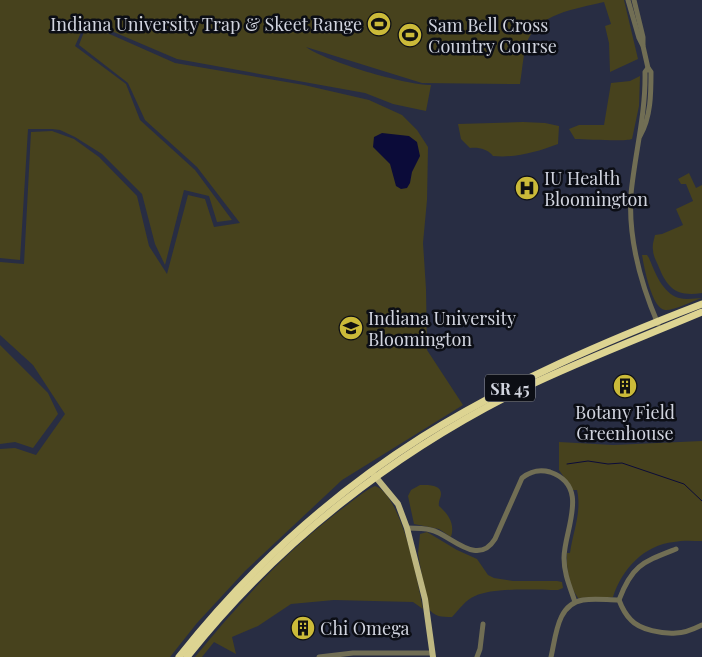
<svg xmlns="http://www.w3.org/2000/svg" width="702" height="657" viewBox="0 0 702 657" font-family="'Playfair Display',serif">
	<style>
		.built { fill: #282d43 }
		.green { fill: #47421d }
		.water { fill: #0b0b39 }
		.lines { fill: none; stroke-linecap: round; stroke-linejoin: round }
		.stream { stroke: #0b0b39; stroke-width: 1 }
		.minor { stroke: #716e54; stroke-width: 5 }
		.major { stroke: #beb781; stroke-width: 6 }
		.highway { stroke: #ddd492; stroke-width: 7 }
		.labels { text-anchor: middle; dominant-baseline: central; stroke-width: 5; stroke-linejoin: round; paint-order: stroke }
		.shield { fill: #0c0e15; stroke: #9699a2; stroke-width: 1 }
		.shield-label { font-size: 16px; font-weight: bold; fill: #d1d4df }
		.poi-label { font-size: 18px; fill: #d1d4df; stroke: #0c0e15; text-anchor: start }
	</style>
	<rect width="100%" height="100%" fill="#212434"/>
	<rect class="built" x="0" y="0" width="702" height="657"/>
	<g class="green">
		<path d="M0,0H624L638,59L610,72L609,43L605,26L611,24L604,2C576,9 536,13 526,45C523,57 522,71 520,84L422,83L306,47C327,62 405,85 431,85L426,111L393,104L365,93L177,59L102,27L87,19L75,46L126,84L140,120L195,170L232,220L217,222L209,196L184,190L165,265L155,244L142,194L102,154L75,137L60,130L52,129H28L20,260L0,258Z"/>
		<polygon points="87,24 175,63 304,85 369,100 402,115 417,130 428,147 427,200 423,243 426,289 427,350 463,405 342,480 245,571 197,623 170,657 0,657 0,449 15,448 36,455 65,414 33,365 0,335 0,262 24,264 31,132 52,131 74,139 99,157 137,196 149,246 167,274 188,195 205,199 214,227 240,223 197,167 145,120 128,83 79,45"/>
		<path d="M640,76L639,106L632,139C624,142 587,139 575,139L569,129L579,125H604L611,83L630,81Z"/>
		<path d="M523,122L545,123L559,126L558,144C536,152 517,158 493,156C488,149 478,147 470,148L461,139L458,124Z"/>
		<path d="M689,173L696,188L702,185V293C676,297 667,288 658,265C656,261 653,255 653,250C652,245 654,240 655,235L662,234L683,225L676,209L693,201L686,184H681L678,179Z"/>
		<path d="M642,255H647L649,258C655,272 662,293 679,298C687,300 697,298 702,298C693,301 673,311 665,310C652,309 644,267 642,255Z"/>
		<polygon points="0,345 48,393 58,414 33,448 15,442 0,444"/>
		<path d="M702,441V541C693,541 683,540 674,542C644,545 622,569 613,597L578,598C569,586 566,568 567,553H570C573,531 582,512 577,490H573L559,470V442L613,445Z"/>
		<path d="M420,485C427,485 441,484 441,494C441,498 438,501 439,506C449,515 455,524 451,537L439,529L414,524L408,496L411,490Z"/>
		<path d="M375,486C402,495 418,583 423,609L413,602L334,600L291,604L258,626L232,637L236,654L214,642L202,657H195C239,603 287,550 343,508C353,501 364,491 375,486Z"/>
		<path d="M427,532L457,550L477,559L488,575L494,578L513,581H557L562,582L563,588L558,590C536,590 494,587 475,596C465,600 459,610 452,617C441,617 435,617 428,608L418,554L420,534Z"/>
	</g>
	<polygon class="water" points="382,133 409,136 417,142 420,156 412,172 410,183 407,188 401,189 396,186 390,164 373,147 374,137"/>
	<g class="lines">
		<polyline class="stream" points="567,464 588,461 608,464 622,463 684,484 702,501"/>
		<g class="minor">
			<path d="M628,0L639,38L643,46L648,68L651,72C651,93 651,117 640,136"/>
			<polyline points="634,0 643,37 643,45"/>
			<path d="M648,68L645,72C646,113 635,153 631,194C628,239 640,282 658,324"/>
			<path d="M407,528C415,528 424,528 431,530C450,534 477,568 495,539L522,478C531,471 539,469 550,472C591,486 564,530 564,558C564,574 570,587 575,602"/>
			<path d="M619,600C632,565 643,562 676,549"/>
			<polyline points="319,657 353,653 432,653"/>
			<polyline points="477,657 480,649 483,624"/>
			<path d="M551,657C556,636 557,604 583,600C595,598 607,600 619,600C622,608 625,614 631,620C640,630 663,634 676,633C685,633 694,629 702,625"/>
		</g>
		<polyline class="major" points="374,475 398,504 407,528 425,599 433,657"/>
		<g class="highway">
			<path d="M179,657C247,571 329,496 422,437C510,382 606,341 702,304"/>
			<path d="M187,657C277,543 394,452 524,388C582,360 643,337 702,312"/>
		</g>
	</g>
	<defs>
		<g id="stadium-disc" transform="scale(1.25)"><circle r="9.5" fill="#cbba39" stroke="#0c0e15"/><path d="M0-5a6.5 5 0 1 0 0 10a6.5 5 0 1 0 0-10ZM-3.5-1.8h7v3.6h-7Z" fill="#111"/></g>
		<g id="hospital-disc" transform="scale(1.25)"><circle r="9.5" fill="#cbba39" stroke="#0c0e15"/><path d="M-5-5h3v3.5h4V-5h3V5h-3V1.5h-4V5h-3Z" fill="#111"/></g>
		<g id="university-disc" transform="scale(1.25)"><circle r="9.5" fill="#cbba39" stroke="#0c0e15"/><path d="M0-5L7-2L0 1L-7-2ZM-4 1L0 2.5L4 1V4Q0 6-4 4Z" fill="#111"/></g>
		<g id="building-disc" transform="scale(1.25)"><circle r="9.5" fill="#cbba39" stroke="#0c0e15"/><path d="M-4-6H4V6H1V3H-1V6H-4ZM-2.5-4.3h1.7v1.8h-1.7ZM.8-4.3h1.7v1.8H.8ZM-2.5-1h1.7V.8h-1.7ZM.8-1h1.7V.8H.8Z" fill="#111"/></g>
	</defs>
	<g fill-rule="evenodd">
		<use href="#stadium-disc" x="379" y="24"/>
		<use href="#stadium-disc" x="410" y="35"/>
		<use href="#hospital-disc" x="527" y="188"/>
		<use href="#university-disc" x="351" y="328"/>
		<use href="#building-disc" x="625" y="386"/>
		<use href="#building-disc" x="303" y="628"/>
	</g>
	<g class="labels">
		<rect class="shield" x="485" y="374.5" width="50" height="27" rx="4"/>
		<g class="shield-label">
			<text x="510" y="388">SR 45</text>
		</g>
		<g class="poi-label">
			<text x="362" y="24" text-anchor="end">Indiana University Trap &amp; Skeet Range</text>
			<text x="428" y="25">Sam Bell Cross<tspan x="428" dy="21">Country Course</tspan></text>
			<text x="544" y="178">IU Health<tspan x="544" dy="21">Bloomington</tspan></text>
			<text x="368" y="318">Indiana University<tspan x="368" dy="21">Bloomington</tspan></text>
			<text x="625" y="412" text-anchor="middle">Botany Field<tspan x="625" dy="21">Greenhouse</tspan></text>
			<text x="320" y="628">Chi Omega</text>
		</g>
	</g>
</svg>
